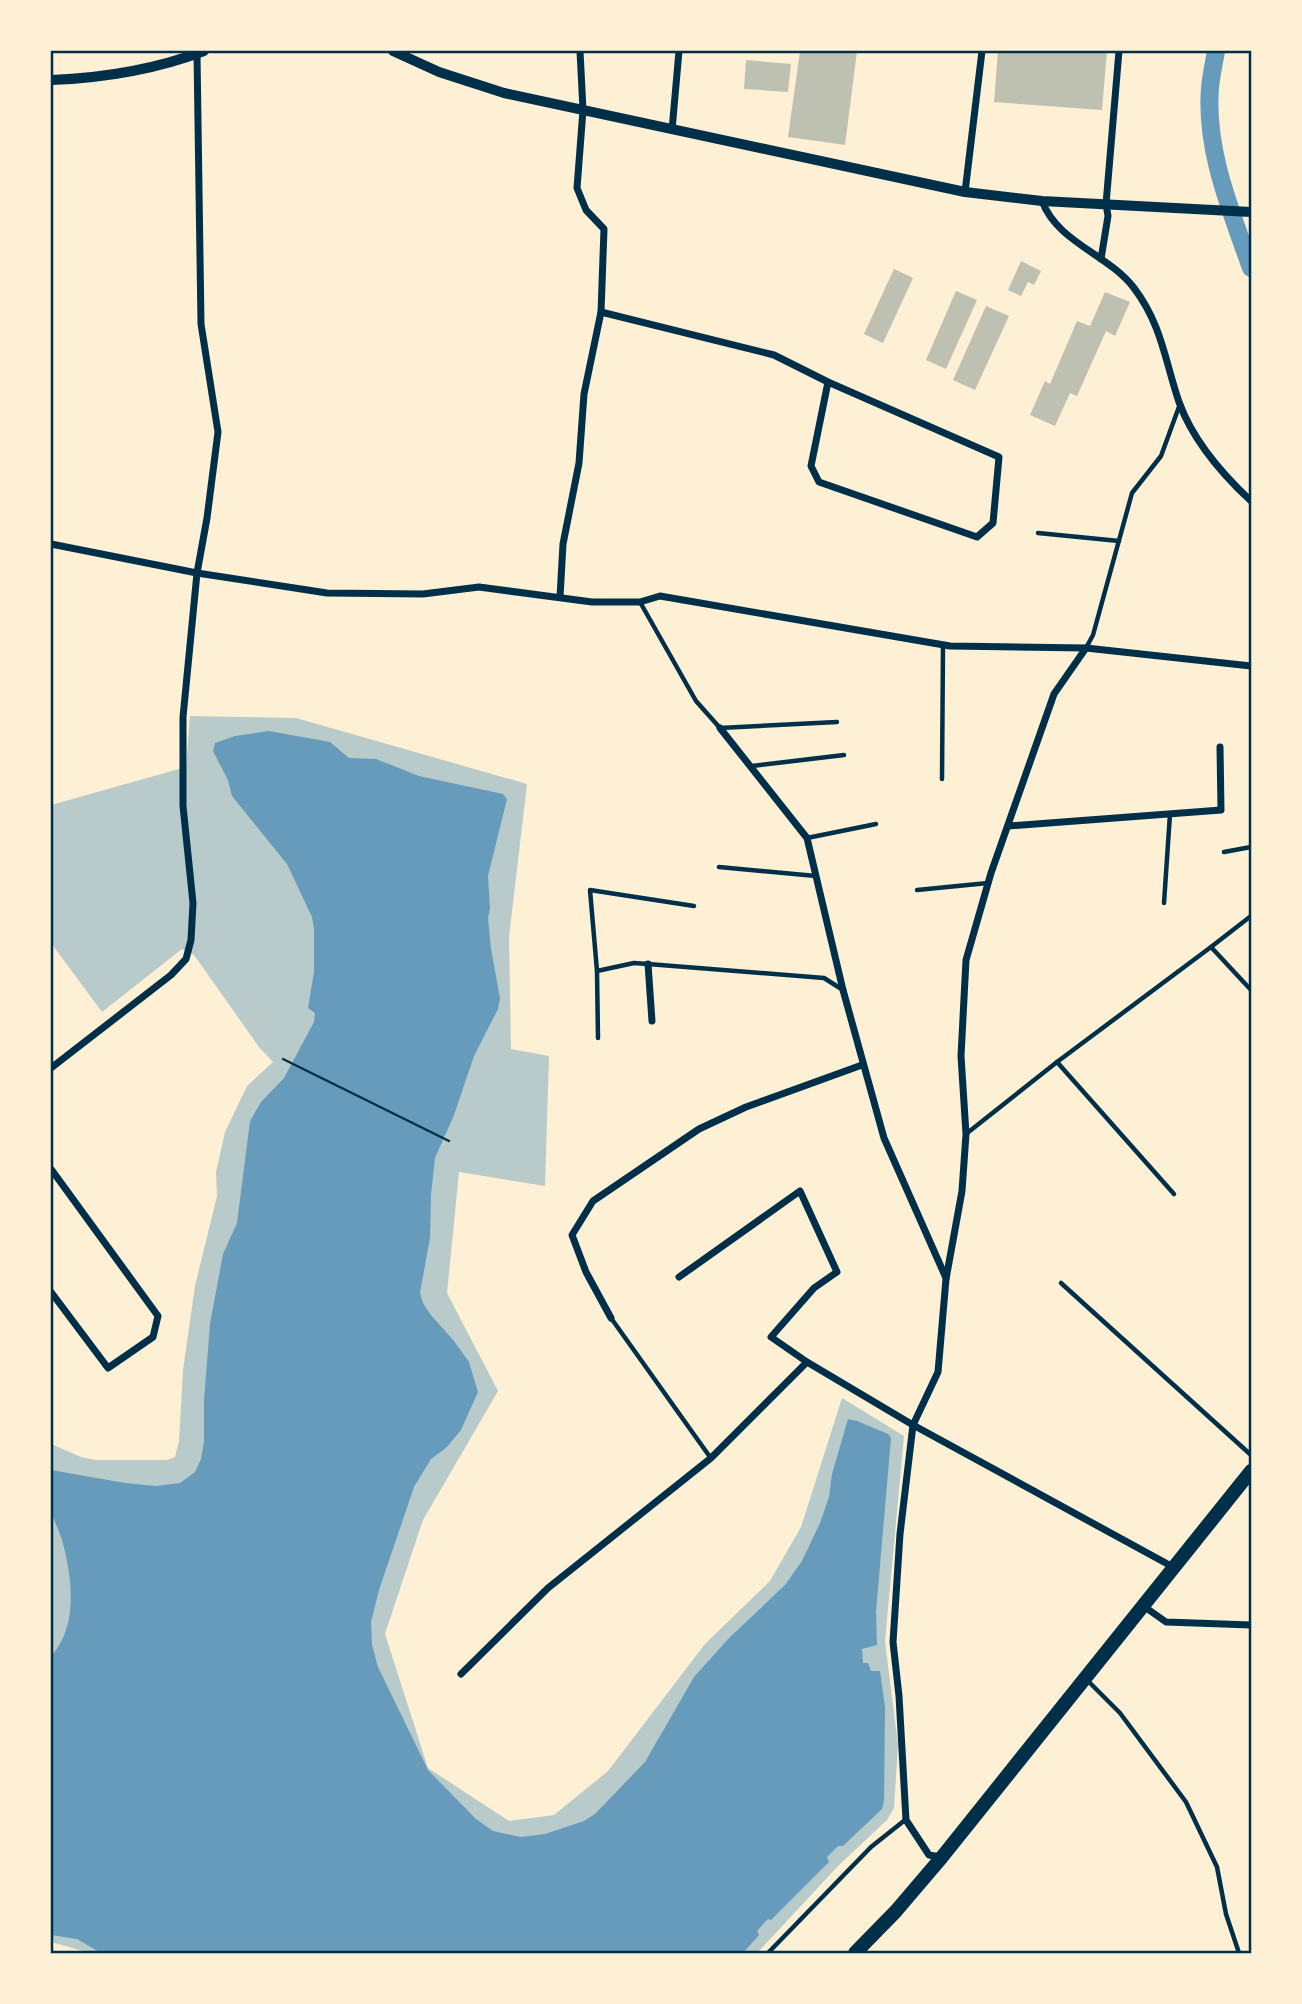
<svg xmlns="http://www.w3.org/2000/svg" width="1302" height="2004" viewBox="0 0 1302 2004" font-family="'Fira Sans',sans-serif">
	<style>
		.green { fill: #b9caca }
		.water { fill: #669bbc }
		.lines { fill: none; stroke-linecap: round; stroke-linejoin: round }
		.canal { stroke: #669bbc; stroke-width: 18 }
		.building { fill: #bec0b2 }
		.path { stroke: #003049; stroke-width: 2.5 }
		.service { stroke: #003049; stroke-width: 4.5 }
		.minor { stroke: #003049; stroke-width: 7 }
		.tertiary { stroke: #003049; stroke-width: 10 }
		.trunk { stroke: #003049; stroke-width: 14 }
		.neatline { fill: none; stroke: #003049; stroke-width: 2.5 }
	</style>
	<rect width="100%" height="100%" fill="#fdf0d5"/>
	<polygon class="green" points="190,716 296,718 527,784 509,937 511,1049 549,1056 545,1186 459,1172 447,1293 498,1391 423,1520 385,1634 428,1768 509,1821 554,1815 608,1771 705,1644 770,1581 801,1527 842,1398 904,1436 885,1641 898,1745 894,1808 887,1820 839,1865 757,1953 90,1953 51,1942 51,1444 81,1457 96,1460 167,1460 175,1457 179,1441 183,1370 195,1286 217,1196 216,1172 225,1132 247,1086 273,1062 259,1047 194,955 182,949 102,1012 51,943 51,805 186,767"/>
	<path class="water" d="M269,731L330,742L349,758L376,759L419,776L503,794L507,799L488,876L490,909L488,918L491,949L500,998L498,1009L474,1056L454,1115L435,1158L431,1195L430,1238L420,1293L423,1303L430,1314L454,1341L469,1362L478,1392L461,1430L446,1448L431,1459L414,1487L379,1590L371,1622L372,1645L378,1667L428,1770L476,1819L493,1831L521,1837L545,1834L584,1821L595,1814L645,1762L694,1677L729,1638L785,1585L802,1561L820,1523L829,1497L832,1474L848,1419L857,1421L888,1434L891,1438L876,1612L877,1645L862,1649L863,1663H868L871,1671H880L885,1707L884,1801L882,1809L843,1846H838L827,1857L829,1862L771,1920L768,1919L757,1931L759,1935L743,1953H101L77,1939L51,1935V1656C79,1626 72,1576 62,1540C59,1530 53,1519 51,1509C49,1497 51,1483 51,1470L125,1483L156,1486L180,1483L195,1472L201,1459L204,1442V1400L210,1324L223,1254L237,1223L250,1121L261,1102L284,1078L314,1022L315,1013L308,1008L314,972V929L312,917L287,864L232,796L228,780L213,751L215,743L235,736Z"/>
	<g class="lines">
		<path class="canal" d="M1216,51C1214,63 1211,76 1210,88C1205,150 1231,211 1251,268"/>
	</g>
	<g class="building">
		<polygon points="800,51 857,51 845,145 788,137"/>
		<polygon points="998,51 1107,51 1102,110 994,102"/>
		<polygon points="746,60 791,64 788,92 744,89"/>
		<polygon points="1021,261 1041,271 1034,285 1028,282 1021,296 1008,290"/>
		<polygon points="894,269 913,278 883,343 864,334"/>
		<polygon points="956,291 977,300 946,369 926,360"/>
		<polygon points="1105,292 1130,302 1115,336 1106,331 1077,396 1070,393 1055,426 1030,415 1045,381 1050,384 1077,321 1090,326"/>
		<polygon points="986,306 1009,316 975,390 953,380"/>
	</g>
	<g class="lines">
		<polyline class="path" points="283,1059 449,1141"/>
		<g class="service">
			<polyline points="1038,533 1119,541"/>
			<polyline points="640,602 696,701 720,728 837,722"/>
			<polyline points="1086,648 1093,635 1132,493 1161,456 1180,404"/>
			<polyline points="752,766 844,755"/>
			<polyline points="942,779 943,645"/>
			<polyline points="807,838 876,824"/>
			<polyline points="1224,852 1251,847"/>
			<polyline points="719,867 816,876"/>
			<polyline points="917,890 988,883"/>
			<polyline points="1164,903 1170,814"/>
			<polyline points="694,906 590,890 597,971 634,963 648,964 824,978 843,990"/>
			<polyline points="1211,947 1251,916"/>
			<polyline points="597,971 598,1038"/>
			<polyline points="1057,1062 1174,1194"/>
			<polyline points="966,1134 1057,1062 1211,947 1251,990"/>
			<polyline points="1061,1283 1251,1455"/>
			<polyline points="611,1318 710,1457"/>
			<polyline points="1088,1681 1120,1713 1186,1802 1217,1867 1226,1914 1239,1953"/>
			<polyline points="768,1953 871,1847 905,1820"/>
		</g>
		<g class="minor">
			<polyline points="672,130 679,51"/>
			<polyline points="965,192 982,51"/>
			<path d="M1042,201C1058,243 1108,254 1134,288C1162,325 1165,361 1179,402C1193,441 1222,474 1251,501"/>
			<polyline points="1101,259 1108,216 1106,204 1119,51"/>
			<polyline points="601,312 774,355 828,382 999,457 993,523 977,537 819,482 811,466 828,382"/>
			<polyline points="51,544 197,573 327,593 423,594 479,587 592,602 640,602 660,596 950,646 1086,648 1251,666"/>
			<polyline points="560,597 563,544 579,463 584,394 601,312 604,229 586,210 577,188 583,110 580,51"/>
			<polyline points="720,728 807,838 843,990 884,1138 946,1278"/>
			<polyline points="1008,826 1221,810 1220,747"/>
			<polyline points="648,964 652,1021"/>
			<polyline points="51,1068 171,975 186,959 191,940 193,903 183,806 183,717 197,573 207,518 218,432 201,324 197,54"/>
			<polyline points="51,1169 158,1316 153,1337 108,1368 51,1292"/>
			<polyline points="679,1277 800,1191 837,1272 814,1288 771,1337 807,1362"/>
			<polyline points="611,1318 586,1272 572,1235 593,1201 699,1129 746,1107 862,1065"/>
			<polyline points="1142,1605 1166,1622 1251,1625"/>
			<polyline points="461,1674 548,1588 711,1458 807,1362 913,1425 1173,1567"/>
			<polyline points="941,1857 929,1855 906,1820 899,1696 893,1642 900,1534 913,1425 938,1372 946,1279 962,1191 966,1134 961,1056 966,960 991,873 1054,694 1086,648"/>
		</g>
		<g class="tertiary">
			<polyline points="393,51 439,72 504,93 965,192 1042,201 1251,212"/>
			<path d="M51,80C104,78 154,70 204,51"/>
		</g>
		<polyline class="trunk" points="855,1953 896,1911 942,1857 1251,1471"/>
	</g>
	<rect width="1302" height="2004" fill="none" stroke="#fdf0d5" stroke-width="105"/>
	<rect x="52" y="52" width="1198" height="1900" class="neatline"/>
</svg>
